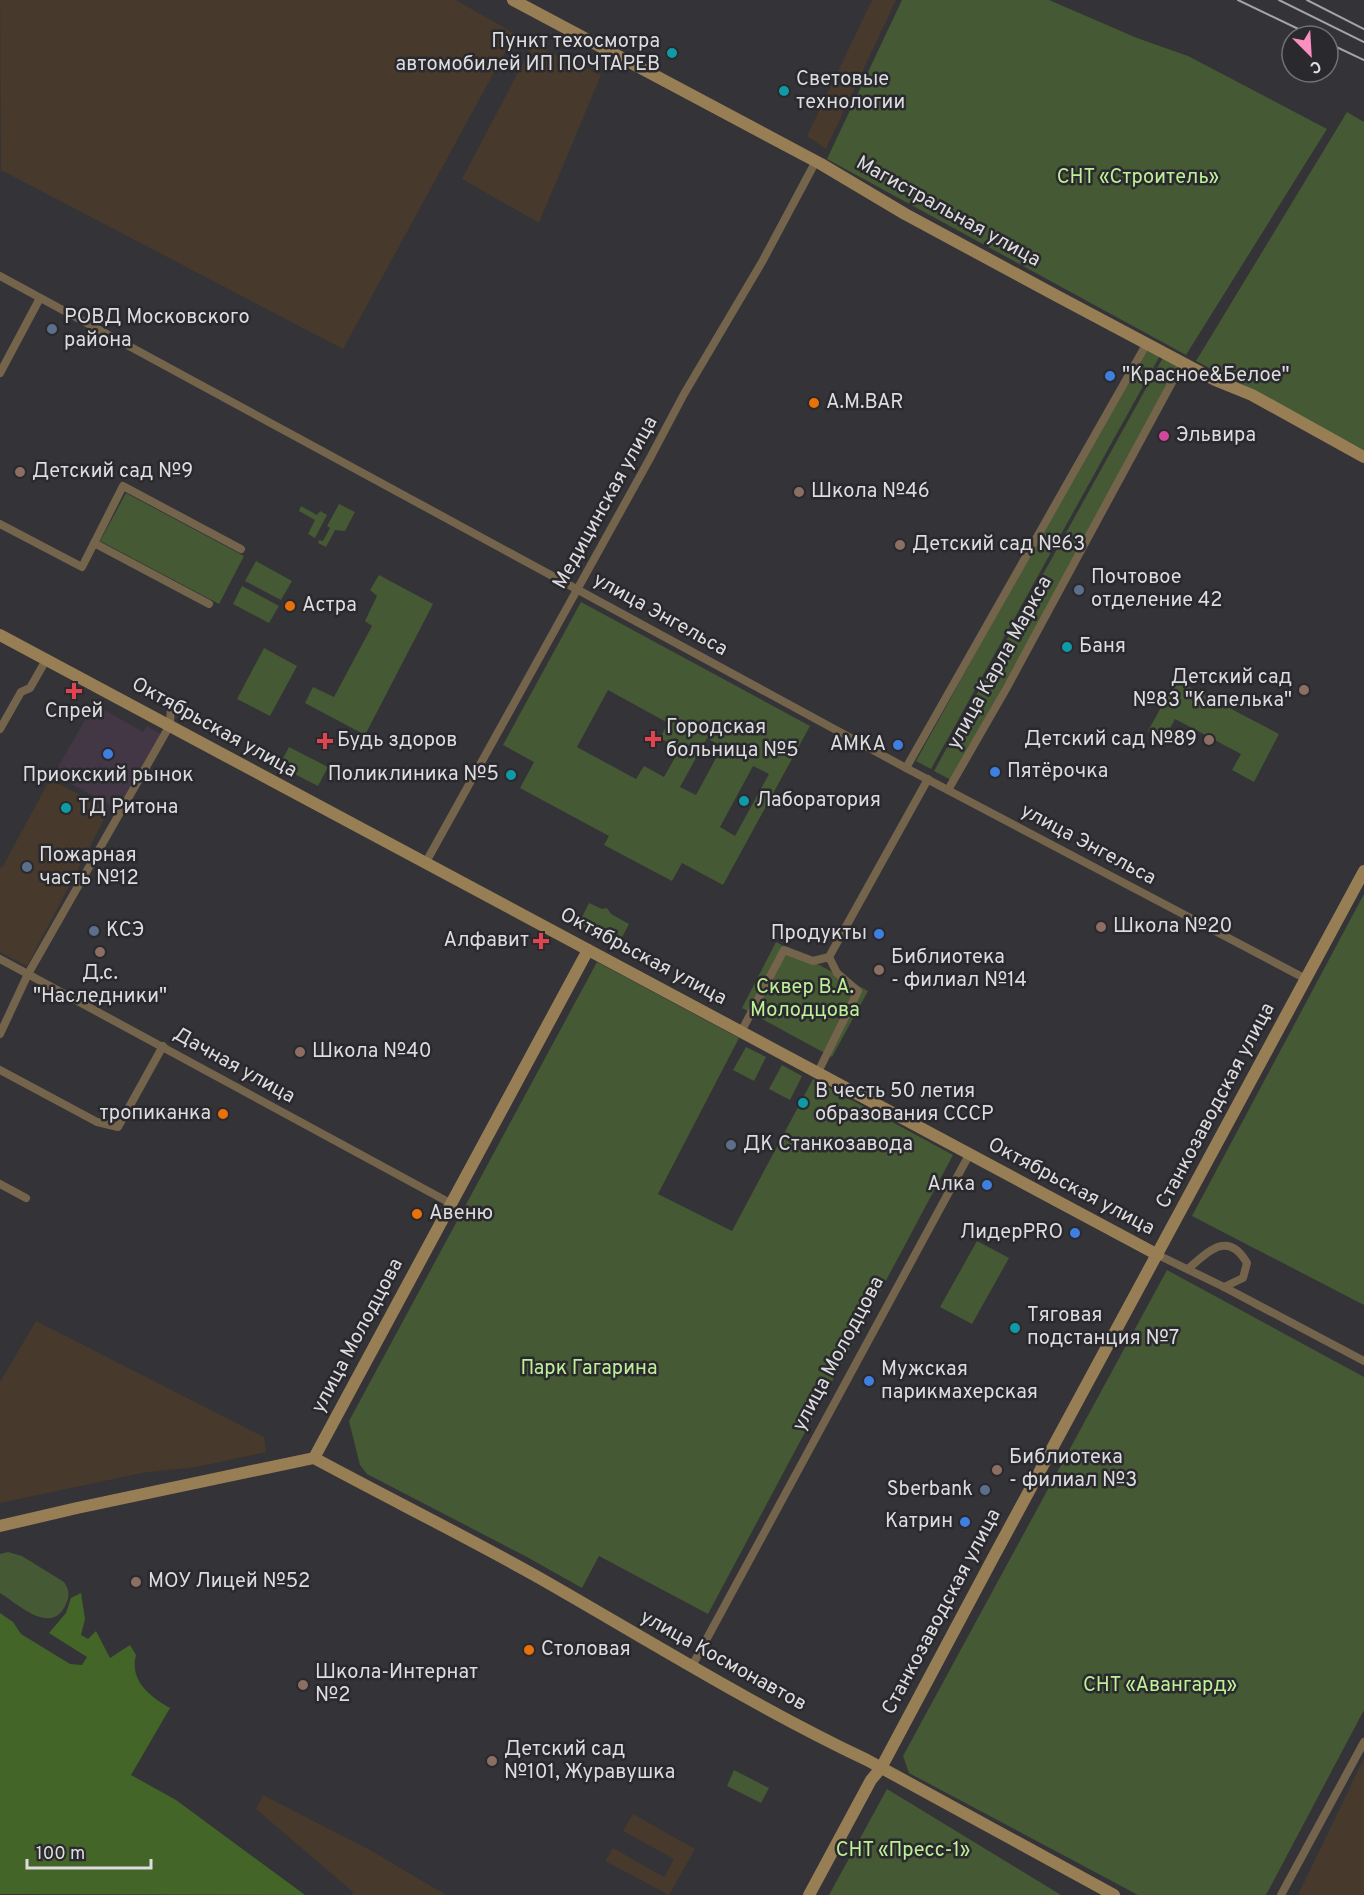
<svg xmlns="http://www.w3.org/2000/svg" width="1364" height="1895" viewBox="0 0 1364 1895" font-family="Overpass,sans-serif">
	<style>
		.commercial { fill: #433745 }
		.industrial { fill: #47392b }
		.green { fill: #445934; fill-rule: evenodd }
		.forest { fill: #446528 }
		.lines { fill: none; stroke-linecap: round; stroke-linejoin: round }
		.street { stroke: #74644b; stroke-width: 8 }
		.secondary { stroke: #987e55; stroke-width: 12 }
		.rail { stroke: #a4a3a6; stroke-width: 2 }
		.culture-dot { fill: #0f9aa8; stroke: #2a292d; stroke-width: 2 }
		.service-dot { fill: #5c6f8a; stroke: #2a292d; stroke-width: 2 }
		.shop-dot { fill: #3f7fe0; stroke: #2a292d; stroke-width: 2 }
		.food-dot { fill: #e8710a; stroke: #2a292d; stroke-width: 2 }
		.hotel-dot { fill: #d1479c; stroke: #2a292d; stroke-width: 2 }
		.education-dot { fill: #8d6e63; stroke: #2a292d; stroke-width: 2 }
		.health-dot { fill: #e0444e; stroke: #2a292d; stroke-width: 2 }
		.labels { text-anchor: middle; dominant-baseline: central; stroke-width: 5; stroke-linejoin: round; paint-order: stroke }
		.poi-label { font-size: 20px; fill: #dddcdf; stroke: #2a292d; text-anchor: start }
		.park-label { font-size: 20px; fill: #bef097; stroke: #2a292d }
		.street-label { font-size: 20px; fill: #dddcdf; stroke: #2a292d }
	</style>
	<rect width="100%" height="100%" fill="#343337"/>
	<polygon class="commercial" points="94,704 143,732 147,726 161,734 118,810 54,774"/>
	<g class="industrial">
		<polygon points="0,0 456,0 515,34 343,349 1,170"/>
		<polygon points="872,0 896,0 826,149 807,136"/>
		<polygon points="533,44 601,75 539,223 462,179"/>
		<polygon points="50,779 109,810 27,966 0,952 0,867 2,868"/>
		<polygon points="36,1321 264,1437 266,1452 196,1467 142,1473 0,1503 0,1382"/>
		<polygon points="1364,1758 1364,1895 1298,1895"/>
		<polygon points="263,1795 370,1850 446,1895 352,1895 353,1892 256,1809"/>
		<polygon points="633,1814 695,1849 669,1895 605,1861 613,1848 664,1877 674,1859 623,1831"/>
	</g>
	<g class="green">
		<polygon points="902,0 1049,0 1137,38 1188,56 1327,129 1186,355 827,159"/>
		<polygon points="1347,112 1364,122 1364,450 1196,361"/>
		<polygon points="1146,344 1162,352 931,769 916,761"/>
		<polygon points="1165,354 1181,363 951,780 934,771"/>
		<polygon points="126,493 244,556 219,604 100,541"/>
		<polygon points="339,504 355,512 345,531 335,530 326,547 318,543 319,540 323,541 330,528 327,526"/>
		<polygon points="301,506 317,515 320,511 327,515 315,538 308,534 315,520 299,511"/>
		<polygon points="256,561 292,581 281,600 245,581"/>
		<polygon points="379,575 433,604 365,735 305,703 313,687 334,697 372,626 365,621 377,596 370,590"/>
		<polygon points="242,586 279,606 269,623 233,604"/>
		<path d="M581,602L810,726L723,885L682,863L672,881L604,845L609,836L520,788L534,762L503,745ZM608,690L668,723L660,738L680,749L664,777L644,766L636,779L577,747ZM707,738L722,747L696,795L680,787ZM753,766L769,774L735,836L720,827Z"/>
		<polygon points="264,648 297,666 270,716 237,699"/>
		<polygon points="1176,680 1279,734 1254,782 1232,770 1241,754 1175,719 1164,740 1148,731"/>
		<polygon points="289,747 328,767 318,786 279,766"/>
		<polygon points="1364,894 1364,1305 1192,1216"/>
		<polygon points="589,903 602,909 607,908 611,914 629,924 617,947 577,927"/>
		<polygon points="776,942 868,991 832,1057 742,1008"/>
		<polygon points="597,962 739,1038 658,1194 732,1231 813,1079 953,1155 708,1614 599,1556 582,1588 527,1557 367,1474 360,1465 349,1421"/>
		<polygon points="746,1047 766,1057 754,1081 733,1070"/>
		<polygon points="782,1065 802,1076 790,1100 769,1089"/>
		<polygon points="977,1241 1009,1258 972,1324 940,1307"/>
		<polygon points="1167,1270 1364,1377 1364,1710 1266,1895 1138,1895 909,1773 903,1756"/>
		<path d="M8,1552L22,1556L64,1582C69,1589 70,1596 66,1604C52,1637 18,1604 0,1593V1554Z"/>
		<polygon points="734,1770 769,1788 761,1803 727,1786"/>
		<polygon points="887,1789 1061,1895 829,1895"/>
	</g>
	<path class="forest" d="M81,1593L85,1619L81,1635L88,1639L96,1631L110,1658L130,1645L136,1655C129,1681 151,1697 170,1708L131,1775L176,1800L305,1895L0,1894V1613L13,1622L21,1634L70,1664L82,1665L87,1657L49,1633L66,1613L71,1598Z"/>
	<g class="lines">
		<g class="street">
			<polyline points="0,276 906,768 1306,979"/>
			<polyline points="0,373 40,298"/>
			<polyline points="0,524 82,567 123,486 241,549"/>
			<polyline points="94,543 209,604"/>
			<polyline points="0,729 21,692 30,688 46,660"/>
			<polyline points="906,768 1147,343"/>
			<polyline points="948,790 1006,689 1183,362"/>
			<polyline points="426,862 649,460 684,394 762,262 816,161"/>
			<polyline points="829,957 928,779"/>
			<polyline points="0,959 450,1203"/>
			<polyline points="741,1032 784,950 813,961 829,957 837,973 858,991 817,1074"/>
			<polyline points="0,1034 28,974 170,725 171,704"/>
			<polyline points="0,1070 97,1122 118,1127 163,1046"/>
			<polyline points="0,1184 26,1198"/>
			<polyline points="1158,1255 1224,1287 1364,1361"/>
			<path d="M1188,1269C1209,1251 1228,1230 1247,1263L1243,1278L1224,1287"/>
			<polyline points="692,1666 969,1155"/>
			<polyline points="1281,1895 1364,1742"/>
		</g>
		<g class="secondary">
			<polyline points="513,0 821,164 905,214 1057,296 1215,380 1252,395 1364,457"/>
			<polyline points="0,635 1158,1255"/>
			<path d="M314,1458C388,1498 463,1535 536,1576C645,1638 753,1706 867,1760L1114,1895"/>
			<polyline points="0,1526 77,1508 314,1458 588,950"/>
			<polyline points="809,1895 871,1780 881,1768 994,1556 1364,871"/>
		</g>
		<g class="rail">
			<polyline points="1238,0 1313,36"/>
			<polyline points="1279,0 1364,42"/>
			<polyline points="1307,0 1364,29"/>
			<polyline points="1328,43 1364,60"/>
		</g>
	</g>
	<g class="culture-dot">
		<circle cx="672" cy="53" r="6"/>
		<circle cx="784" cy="91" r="6"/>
		<circle cx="1067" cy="647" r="6"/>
		<circle cx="511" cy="775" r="6"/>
		<circle cx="744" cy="801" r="6"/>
		<circle cx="66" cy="808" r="6"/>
		<circle cx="803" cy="1103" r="6"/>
		<circle cx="1015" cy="1328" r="6"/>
	</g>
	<g class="service-dot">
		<circle cx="52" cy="329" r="6"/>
		<circle cx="1079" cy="590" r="6"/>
		<circle cx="27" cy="867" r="6"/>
		<circle cx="94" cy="931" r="6"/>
		<circle cx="731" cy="1145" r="6"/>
		<circle cx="985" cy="1490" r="6"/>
	</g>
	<g class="shop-dot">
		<circle cx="1110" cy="376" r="6"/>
		<circle cx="898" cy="745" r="6"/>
		<circle cx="108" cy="754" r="6"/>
		<circle cx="995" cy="772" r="6"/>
		<circle cx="879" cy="934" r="6"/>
		<circle cx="987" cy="1185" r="6"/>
		<circle cx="1075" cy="1233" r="6"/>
		<circle cx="869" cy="1381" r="6"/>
		<circle cx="965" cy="1522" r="6"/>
	</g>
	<g class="food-dot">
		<circle cx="814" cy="403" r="6"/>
		<circle cx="290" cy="606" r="6"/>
		<circle cx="223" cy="1114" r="6"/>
		<circle cx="417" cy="1214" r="6"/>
		<circle cx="529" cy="1650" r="6"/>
	</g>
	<circle class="hotel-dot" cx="1164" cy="436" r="6"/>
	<g class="education-dot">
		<circle cx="20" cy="472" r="6"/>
		<circle cx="799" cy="492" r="6"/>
		<circle cx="900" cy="545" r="6"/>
		<circle cx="1304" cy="690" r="6"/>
		<circle cx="1209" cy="740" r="6"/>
		<circle cx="1101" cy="927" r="6"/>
		<circle cx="100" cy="952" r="6"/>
		<circle cx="879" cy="970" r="6"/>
		<circle cx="300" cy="1052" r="6"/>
		<circle cx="997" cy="1470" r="6"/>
		<circle cx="136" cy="1582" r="6"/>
		<circle cx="303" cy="1685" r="6"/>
		<circle cx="492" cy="1761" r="6"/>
	</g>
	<g class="health-dot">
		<path d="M71 682h6v6h6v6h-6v6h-6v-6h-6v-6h6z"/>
		<path d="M650 730h6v6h6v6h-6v6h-6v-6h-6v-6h6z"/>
		<path d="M322 732h6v6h6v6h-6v6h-6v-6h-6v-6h6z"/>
		<path d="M538 932h6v6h6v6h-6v6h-6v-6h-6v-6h6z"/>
	</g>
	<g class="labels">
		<g class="poi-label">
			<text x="660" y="42" text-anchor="end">Пункт техосмотра<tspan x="660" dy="23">автомобилей ИП ПОЧТАРЕВ</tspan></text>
			<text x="796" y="80">Световые<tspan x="796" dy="23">технологии</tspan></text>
			<text x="64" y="318">РОВД Московского<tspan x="64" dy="23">района</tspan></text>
			<text x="1122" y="376">"Красное&amp;Белое"</text>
			<text x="826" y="403">А.М.BAR</text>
			<text x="1176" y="436">Эльвира</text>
			<text x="32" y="472">Детский сад №9</text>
			<text x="811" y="492">Школа №46</text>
			<text x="912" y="545">Детский сад №63</text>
			<text x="1091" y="578">Почтовое<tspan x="1091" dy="23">отделение 42</tspan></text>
			<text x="302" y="606">Астра</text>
			<text x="1079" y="647">Баня</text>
			<text x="1292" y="678" text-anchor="end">Детский сад<tspan x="1292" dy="23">№83 "Капелька"</tspan></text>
			<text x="74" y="712" text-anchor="middle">Спрей</text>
			<text x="666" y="728">Городская<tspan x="666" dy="23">больница №5</tspan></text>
			<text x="1197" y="740" text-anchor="end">Детский сад №89</text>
			<text x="337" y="741">Будь здоров</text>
			<text x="886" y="745" text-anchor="end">АМКА</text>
			<text x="1007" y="772">Пятёрочка</text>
			<text x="499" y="775" text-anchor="end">Поликлиника №5</text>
			<text x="108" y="776" text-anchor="middle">Приокский рынок</text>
			<text x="756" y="801">Лаборатория</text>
			<text x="78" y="808">ТД Ритона</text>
			<text x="39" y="856">Пожарная<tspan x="39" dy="23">часть №12</tspan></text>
			<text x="1113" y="927">Школа №20</text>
			<text x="106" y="931">КСЭ</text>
			<text x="867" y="934" text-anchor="end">Продукты</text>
			<text x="529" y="941" text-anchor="end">Алфавит</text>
			<text x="891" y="958">Библиотека<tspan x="891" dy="23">- филиал №14</tspan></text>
			<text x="100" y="974" text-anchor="middle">Д.с.<tspan x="100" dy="23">"Наследники"</tspan></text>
			<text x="312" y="1052">Школа №40</text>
			<text x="815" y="1092">В честь 50 летия<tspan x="815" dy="23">образования СССР</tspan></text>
			<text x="211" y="1114" text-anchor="end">тропиканка</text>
			<text x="743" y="1145">ДК Станкозавода</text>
			<text x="975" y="1185" text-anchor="end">Алка</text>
			<text x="429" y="1214">Авеню</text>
			<text x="1063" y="1233" text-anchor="end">ЛидерPRO</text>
			<text x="1027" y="1316">Тяговая<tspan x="1027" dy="23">подстанция №7</tspan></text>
			<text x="881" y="1370">Мужская<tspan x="881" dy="23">парикмахерская</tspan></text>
			<text x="1009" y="1458">Библиотека<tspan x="1009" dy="23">- филиал №3</tspan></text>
			<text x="973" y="1490" text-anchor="end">Sberbank</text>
			<text x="953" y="1522" text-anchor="end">Катрин</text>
			<text x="148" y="1582">МОУ Лицей №52</text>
			<text x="541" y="1650">Столовая</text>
			<text x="315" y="1673">Школа-Интернат<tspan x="315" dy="23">№2</tspan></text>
			<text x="504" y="1750">Детский сад<tspan x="504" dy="23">№101, Журавушка</tspan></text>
		</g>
		<g class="park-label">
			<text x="1138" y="178">СНТ «Строитель»</text>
			<text x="805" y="988">Сквер В.А.<tspan x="805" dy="23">Молодцова</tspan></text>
			<text x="589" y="1369">Парк Гагарина</text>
			<text x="1160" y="1686">СНТ «Авангард»</text>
			<text x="903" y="1851">СНТ «Пресс-1»</text>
		</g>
		<g class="street-label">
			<text transform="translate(948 212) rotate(29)">Магистральная улица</text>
			<text transform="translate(606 503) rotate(-61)">Медицинская улица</text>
			<text transform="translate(660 615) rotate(29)">улица Энгельса</text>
			<text transform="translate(1000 663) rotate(-61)">улица Карла Маркса</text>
			<text transform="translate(214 728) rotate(29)">Октябрьская улица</text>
			<text transform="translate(1088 845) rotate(28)">улица Энгельса</text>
			<text transform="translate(643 957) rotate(28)">Октябрьская улица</text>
			<text transform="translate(234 1066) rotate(29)">Дачная улица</text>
			<text transform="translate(1216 1106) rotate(-62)">Станкозаводская улица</text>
			<text transform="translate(1071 1187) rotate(28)">Октябрьская улица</text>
			<text transform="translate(358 1336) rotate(-62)">улица Молодцова</text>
			<text transform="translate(839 1354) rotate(-62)">улица Молодцова</text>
			<text transform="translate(942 1612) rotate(-62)">Станкозаводская улица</text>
			<text transform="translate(723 1661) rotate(29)">улица Космонавтов</text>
		</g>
	</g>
	<g transform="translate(1310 54) rotate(156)"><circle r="28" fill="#2a292d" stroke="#727174" stroke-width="1.5"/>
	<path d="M0-4.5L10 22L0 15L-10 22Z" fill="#fc8fc1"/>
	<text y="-9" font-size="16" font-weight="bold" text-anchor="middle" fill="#dddcdf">С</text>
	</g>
	<path d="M27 1859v9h124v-9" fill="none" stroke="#dddcdf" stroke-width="3"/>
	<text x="36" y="1859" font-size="18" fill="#dddcdf" stroke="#2a292d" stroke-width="4.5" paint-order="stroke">100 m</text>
</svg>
